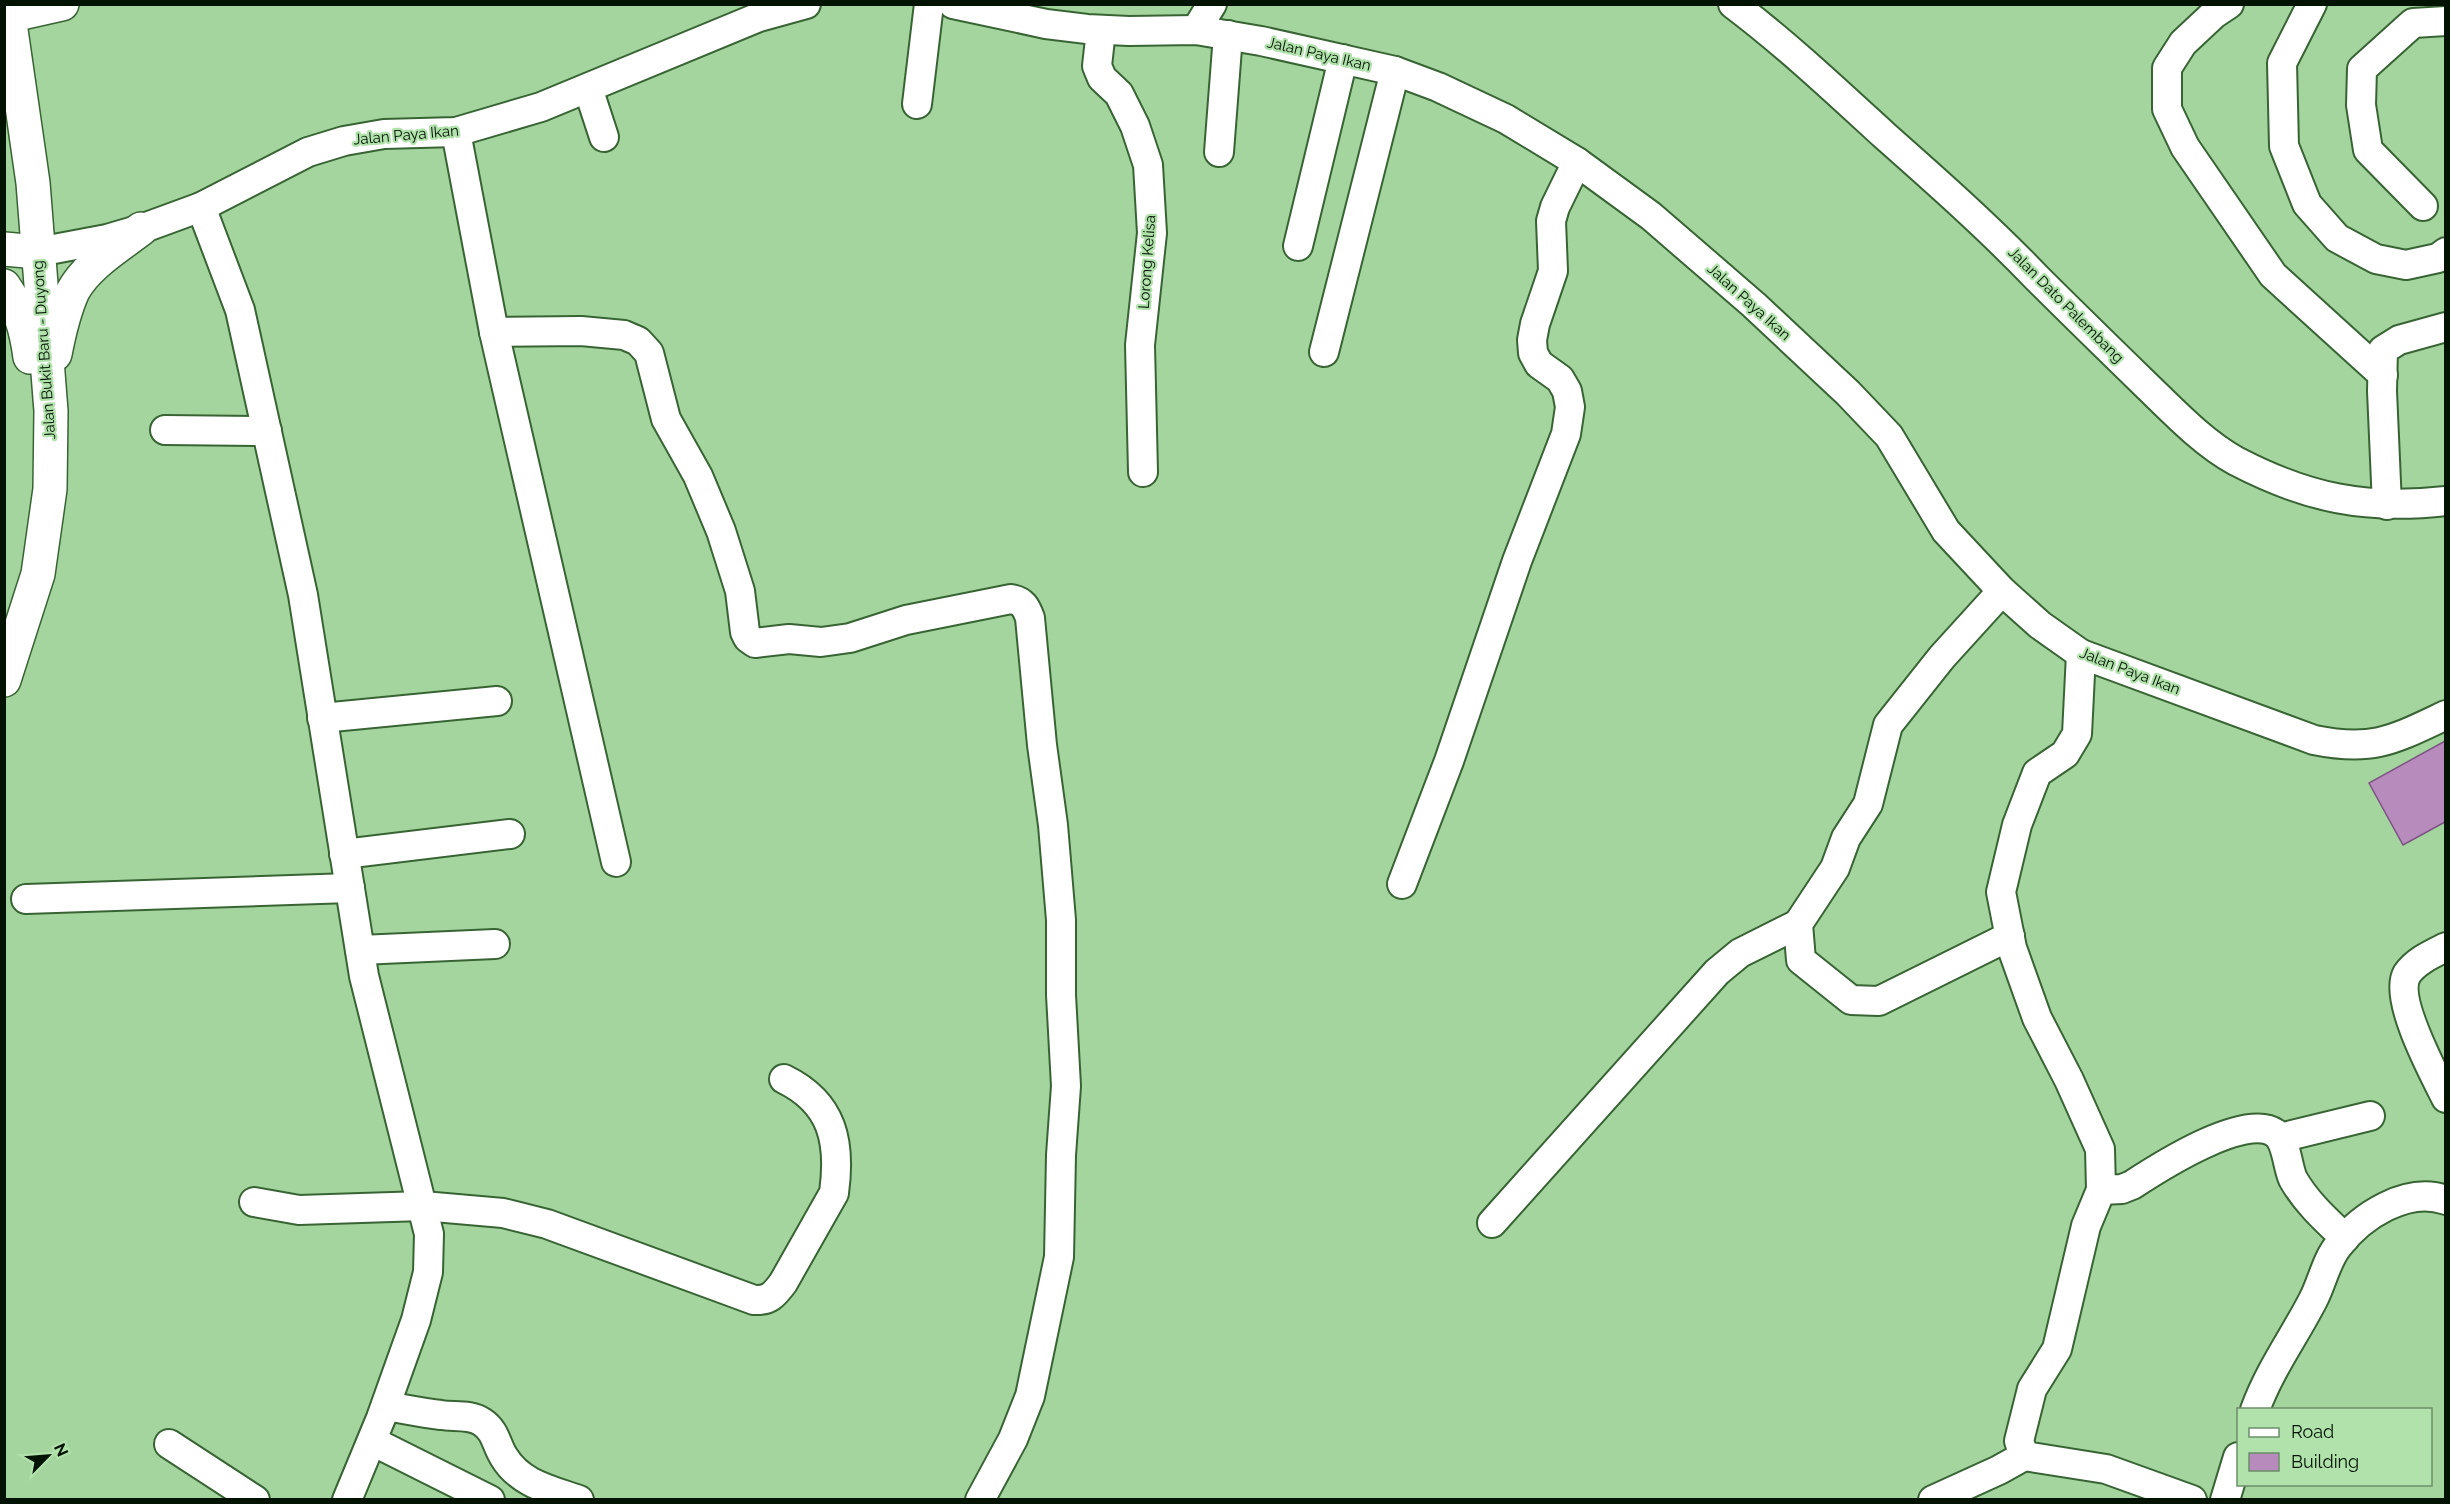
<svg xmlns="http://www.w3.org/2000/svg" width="2450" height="1504" viewBox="0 0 2450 1504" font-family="Raleway,sans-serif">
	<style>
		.building { fill: #b78bbc; stroke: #7d5383; stroke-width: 1.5 }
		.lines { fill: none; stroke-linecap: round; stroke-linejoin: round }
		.minor-casing { stroke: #386434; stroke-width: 32 }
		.major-casing { stroke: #386434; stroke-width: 36 }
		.minor { stroke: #fff; stroke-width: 28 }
		.major { stroke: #fff; stroke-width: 33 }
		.labels { text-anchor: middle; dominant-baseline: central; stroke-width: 4.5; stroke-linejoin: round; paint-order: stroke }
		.street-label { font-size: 15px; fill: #031303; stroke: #b1e2ac }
	</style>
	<rect width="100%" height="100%" fill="#a4d59f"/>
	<polygon class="building" points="2445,741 2445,822 2403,845 2369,783"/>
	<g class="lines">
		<g class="minor-casing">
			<g id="minor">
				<path d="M953,4L1046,24L1087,29L1129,31L1196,30L1261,41L1395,71L1438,87L1506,119L1577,162L1651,216L1754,305L1848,393L1889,436L1946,531L2002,591L2040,625L2081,654L2314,740C2373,752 2393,740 2446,715"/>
				<path d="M1733,4C1786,44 1835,90 1884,135C1936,181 1988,227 2036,277C2072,313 2109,349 2146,385C2173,411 2203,443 2236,461C2307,498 2365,510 2446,501"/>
				<polyline points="2229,4 2214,14 2183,43 2167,68 2167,109 2185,147 2273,275 2383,375"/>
				<polyline points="2312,4 2282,63 2284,146 2307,204 2337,238 2376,259 2406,265 2438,258 2446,252"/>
				<polyline points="1101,30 1097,66 1102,78 1119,94 1135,126 1148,165 1152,233 1140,345 1143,472"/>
				<polyline points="1196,30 1212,4"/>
				<polyline points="588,88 604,137"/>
				<polyline points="917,104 929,4"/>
				<polyline points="456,132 494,332 616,862"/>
				<polyline points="1219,152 1228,35"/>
				<polyline points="2423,206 2368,150 2361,105 2362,69 2413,23 2446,21"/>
				<polyline points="201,207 240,310 303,595 364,976 429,1234 428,1272 416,1320 381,1418 347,1500"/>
				<polyline points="1298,246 1343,59"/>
				<polyline points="38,252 107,239 141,229 201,207 308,152 344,141 384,134 456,132 541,107 759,17 806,4"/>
				<path d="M494,332L581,331L624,335L638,341L649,353L666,419L698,476L721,531L740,591L745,632L748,638L755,643L789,639L821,642L850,638L906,620L1011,599C1023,601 1026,607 1030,618L1042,745L1053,825L1061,920V995L1066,1086L1061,1155L1059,1257L1030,1396L1013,1439L980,1500"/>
				<polyline points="1324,352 1395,71"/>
				<polyline points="165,430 267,431"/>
				<polyline points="2387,505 2382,391 2383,350 2399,340 2446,327"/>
				<polyline points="2002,591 1942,657 1888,725 1868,804 1846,838 1835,868 1798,924 1801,960 1851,1000 1879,1001 2010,936"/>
				<polyline points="2081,654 2077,734 2065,754 2037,773 2017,825 2001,892 2012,948 2037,1018 2069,1080 2100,1149 2101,1190 2086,1226 2057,1349 2032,1389 2019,1441 2024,1456 2106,1469 2192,1500"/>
				<polyline points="322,718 497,701"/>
				<polyline points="344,854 510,834"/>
				<polyline points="1402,884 1449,761 1517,561 1566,434 1570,407 1567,391 1560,379 1539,364 1533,353 1532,340 1535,324 1553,271 1551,221 1555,207 1577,162"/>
				<polyline points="26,899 350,888"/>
				<path d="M2446,947C2432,954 2416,961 2407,974C2393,998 2434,1074 2446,1098"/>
				<polyline points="360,950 495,944"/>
				<polyline points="2280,1138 2370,1116"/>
				<path d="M2101,1190L2122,1189L2132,1185C2158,1168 2245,1112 2275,1133C2287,1141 2287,1166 2293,1179C2306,1202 2326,1220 2345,1238"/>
				<path d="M254,1202L299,1210L423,1206L503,1213L547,1224L754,1300C769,1301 774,1295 783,1283L834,1193C841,1142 833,1103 784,1079"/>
				<polyline points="1492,1223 1717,972 1740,953 1798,924"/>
				<path d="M386,1406C404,1409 423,1413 441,1415C454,1417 471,1414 482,1422C496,1431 496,1445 504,1457C520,1484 551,1490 579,1500"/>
				<path d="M2255,1410C2270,1369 2294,1337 2313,1300C2322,1283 2326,1261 2338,1246C2361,1216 2407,1186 2446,1200"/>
				<polyline points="372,1441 490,1500"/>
				<polyline points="169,1444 255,1500"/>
				<polyline points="1933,1500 1999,1470 2024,1456"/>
				<polyline points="2225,1500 2238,1457"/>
			</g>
		</g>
		<g class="major-casing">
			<g id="major">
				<polyline points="4,17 62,4"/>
				<polyline points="4,249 38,252"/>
				<path d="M4,286C21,311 26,328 30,357"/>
				<path d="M55,354C59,333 64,311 73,291C87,265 119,246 141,229"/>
				<polyline points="4,680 38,574 50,489 51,411 33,183 9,16"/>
			</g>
		</g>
		<use href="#minor" class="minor"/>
		<use href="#major" class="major"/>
	</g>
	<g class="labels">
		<g class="street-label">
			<text transform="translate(1319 54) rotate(13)">Jalan Paya Ikan</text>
			<text transform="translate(406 135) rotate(-5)">Jalan Paya Ikan</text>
			<text transform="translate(1147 262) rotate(-86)">Lorong Kelisa</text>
			<text transform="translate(1749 302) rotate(42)">Jalan Paya Ikan</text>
			<text transform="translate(2066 305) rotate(45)">Jalan Dato Palembang</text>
			<text transform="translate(44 350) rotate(-94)">Jalan Bukit Baru - Duyong</text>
			<text transform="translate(2130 671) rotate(21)">Jalan Paya Ikan</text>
		</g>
	</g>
	<rect width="2450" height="1504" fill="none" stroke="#031303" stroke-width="12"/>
	<rect x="2237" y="1408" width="195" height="78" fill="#b1e2ac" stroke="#6b8f68" stroke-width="1.5"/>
	<rect x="2249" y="1428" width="30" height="9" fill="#ffffff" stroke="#6b8f68" stroke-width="1.5"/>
	<text x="2291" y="1438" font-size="18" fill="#031303">Road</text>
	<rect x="2249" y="1453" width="30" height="18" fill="#b78bbc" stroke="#6b8f68" stroke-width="1.5"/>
	<text x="2291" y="1468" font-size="18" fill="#031303">Building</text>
	<g transform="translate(48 1456) rotate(65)" stroke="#b1e2ac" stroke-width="4.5" paint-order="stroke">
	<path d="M0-4.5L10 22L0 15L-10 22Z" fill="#031303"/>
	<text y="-9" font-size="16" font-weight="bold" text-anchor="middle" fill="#031303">N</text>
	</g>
</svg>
